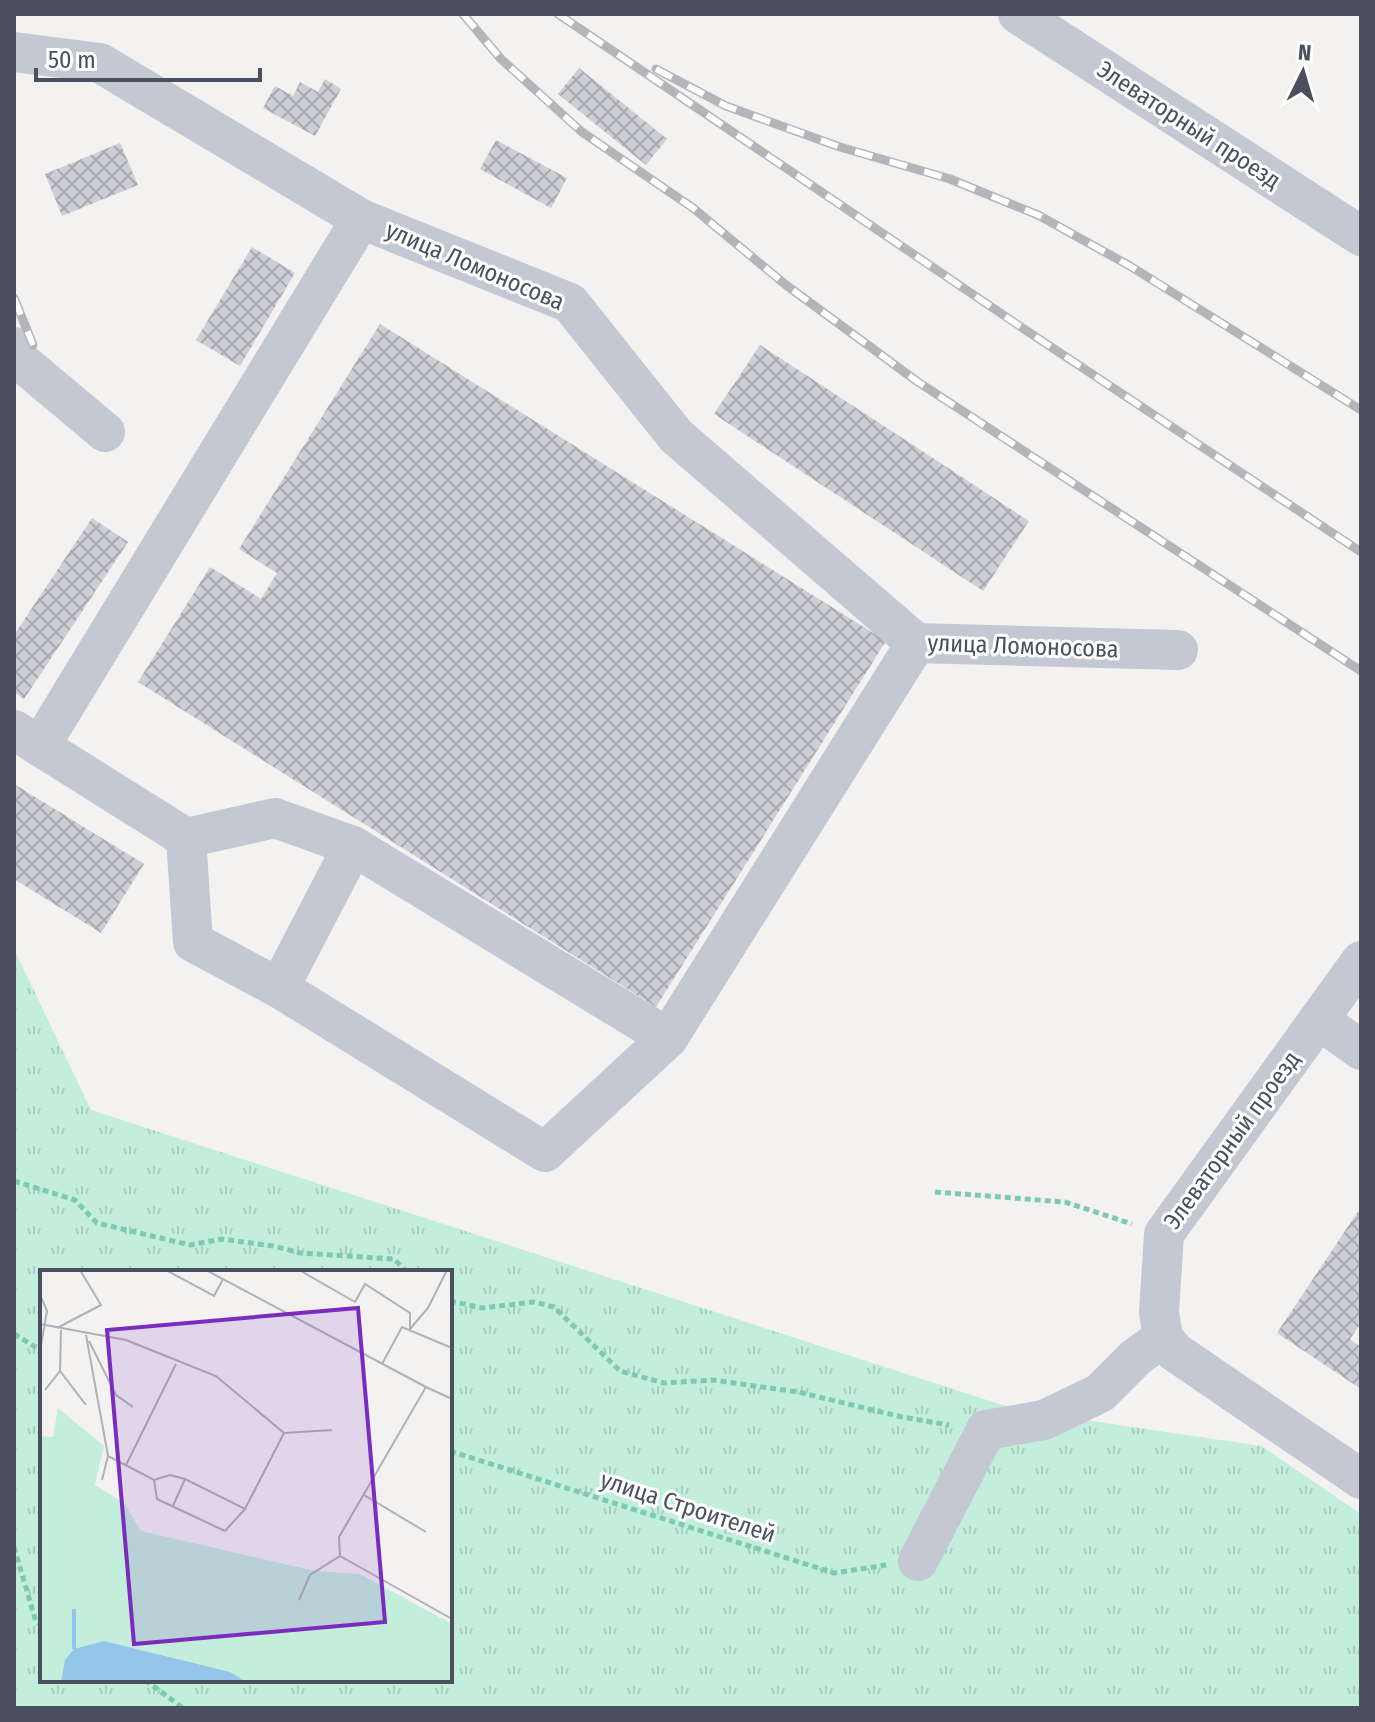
<svg xmlns="http://www.w3.org/2000/svg" width="1375" height="1722" viewBox="0 0 1375 1722" font-family="'Fira Sans Condensed',sans-serif">
	<style>
		.grass { fill: url(#grass-tufts); fill-rule: evenodd }
		.building { fill: url(#building-cross-hatch) }
		.lines { fill: none; stroke-linecap: round; stroke-linejoin: round }
		.path { stroke: #7dcab3; stroke-width: 5; stroke-dasharray: 6 4; stroke-linecap: butt }
		.minor { stroke: #c3c8d2; stroke-width: 40 }
		.rail-casing { stroke: #b4b5bb; stroke-width: 9 }
		.rail { stroke: #fff; stroke-width: 6; stroke-dasharray: 18; stroke-linecap: butt }
		.labels { text-anchor: middle; dominant-baseline: central; stroke-width: 6; stroke-linejoin: round; paint-order: stroke }
		.street-label { font-size: 24px; fill: #4a505e; stroke: #fff }
		.inset-river { fill: none; stroke: #93c6e8; stroke-width: 4 }
		.inset-road { fill: none; stroke: #afb1b6; stroke-width: 2 }
		.view { fill: #7b2cbf; fill-opacity: 0.15; stroke: #7b2cbf; stroke-width: 4 }
		.inset-edge { fill: none; stroke: #4a505e; stroke-width: 4 }
	</style>
	<defs>
		<pattern id="grass-tufts" width="24" height="20" patternUnits="userSpaceOnUse" patternTransform="scale(2)"><rect width="24" height="20" fill="#c3eedc"/><path d="M3 7l-1-3M5 7V3M7 7l1-3M15 17l-1-3M17 17v-4M19 17l1-3" fill="none" stroke="#a9cebf"/></pattern>
		<pattern id="building-cross-hatch" width="8" height="8" patternUnits="userSpaceOnUse" patternTransform="scale(2)"><rect width="8" height="8" fill="#cecfd6"/><path d="M0 0l8 8M0 8l8-8" fill="none" stroke="#a9aab1"/></pattern>
	</defs>
	<rect width="100%" height="100%" fill="#f3f2f1"/>
	<path class="grass" d="M14,949L91,1110L1018,1410L1261,1446L1361,1514V1708H14ZM42,1272H450V1680H42Z"/>
	<g class="building">
		<polygon points="579,68 667,139 646,165 558,94"/>
		<polygon points="325,79 341,89 315,136 263,108 275,86 293,96 300,82 318,92"/>
		<polygon points="496,140 567,178 551,208 480,169"/>
		<polygon points="120,143 138,185 62,216 45,174"/>
		<polygon points="252,247 295,273 240,366 196,340"/>
		<polygon points="380,324 886,641 656,1007 138,682 210,567 261,599 277,573 239,549"/>
		<polygon points="760,345 1029,521 983,591 714,414"/>
		<polygon points="92,518 128,542 24,699 14,692 14,635"/>
		<polygon points="14,784 144,864 101,933 14,879"/>
		<polygon points="1361,1207 1361,1323 1350,1339 1361,1347 1361,1389 1277,1333"/>
	</g>
	<g class="lines">
		<g class="path">
			<polyline points="14,1181 75,1200 97,1223 190,1245 222,1239 273,1246 300,1253 394,1259 407,1272"/>
			<polyline points="935,1192 1065,1202 1132,1224"/>
			<polyline points="450,1301 482,1308 534,1302 554,1307 620,1371 664,1383 713,1380 798,1392 902,1417 949,1425"/>
			<polyline points="14,1334 42,1351"/>
			<polyline points="450,1451 834,1573 886,1565"/>
			<polyline points="14,1547 36,1622 42,1625"/>
			<polyline points="145,1680 183,1708"/>
		</g>
		<g class="minor">
			<polyline points="1018,14 1361,236"/>
			<polyline points="14,52 100,63 361,219 570,303 676,436 916,643 1178,650"/>
			<polyline points="14,347 19,360 105,432"/>
			<polyline points="14,730 186,838 275,818 353,846 668,1038 916,643"/>
			<polyline points="40,746 361,219"/>
			<polyline points="186,838 193,942 279,988 545,1152 668,1038"/>
			<polyline points="279,988 353,846"/>
			<polyline points="1319,1020 1361,1050"/>
			<polyline points="1163,1338 1159,1312 1164,1234 1361,961"/>
			<polyline points="1163,1338 1175,1352 1361,1479"/>
			<polyline points="918,1561 986,1430 1044,1420 1100,1393 1136,1357 1163,1338"/>
		</g>
		<g class="rail-casing">
			<g id="rail">
				<polyline points="463,14 501,59 582,132 693,208 786,285 918,382 1361,671"/>
				<polyline points="558,14 1027,331 1361,552"/>
				<polyline points="656,69 726,106 840,147 950,179 1038,215 1130,266 1361,410"/>
				<polyline points="14,298 33,345"/>
			</g>
		</g>
		<use href="#rail" class="rail"/>
	</g>
	<g class="labels">
		<g class="street-label">
			<text transform="translate(1189 125) rotate(33)">Элеваторный проезд</text>
			<text transform="translate(475 266) rotate(23)">улица Ломоносова</text>
			<text transform="translate(1023 646) rotate(2)">улица Ломоносова</text>
			<text transform="translate(1232 1140) rotate(-54)">Элеваторный проезд</text>
			<text transform="translate(688 1507) rotate(18)">улица Строителей</text>
		</g>
	</g>
	<g transform="translate(40 1270)">
		<rect width="412" height="412" fill="#f3f2f1"/>
		<path d="M18,138L64,176L55,215L84,233L101,261L275,301L320,304L412,354V412H206L189,402L64,371L21,412H0V166L13,167Z" fill="#c3eedc"/>
		<path d="M64,371L190,402L206,412H21L25,390L34,379Z" fill="#93c6e8"/>
		<path class="inset-river" d="M34,339V379"/>
		<path class="inset-road" d="M126,0L174,26L183,9M166,0L386,117L299,267L300,286M259,0L315,32L325,14L370,43V59M0,54L86,70L176,106L244,163L292,160M17,58L61,35L40,0M370,59L388,38L407,0M46,65L68,186L114,210L130,205L145,209L205,239L244,163M49,71L76,125L93,137M0,81L7,41L1,27M342,94L362,57L412,78M20,101L46,135M386,117L412,129M5,120L20,101L21,60M86,195L136,94M62,210L68,186M114,210L117,229L185,261L205,239M324,225L386,262M133,236L145,209M300,286L412,349M259,330L270,305L300,286"/>
		<path class="view" d="M318,38L345,352L94,374L67,60Z"/>
		<rect width="412" height="412" class="inset-edge"/>
	</g>
	<rect width="1375" height="1722" fill="none" stroke="#4a505e" stroke-width="32"/>
	<g transform="translate(1303 72) rotate(5)" stroke="#ffffff" stroke-width="6" paint-order="stroke">
	<path d="M0-6L14 30L0 20L-14 30Z" fill="#4a505e"/>
	<text y="-12" font-size="22" font-weight="bold" text-anchor="middle" fill="#4a505e">N</text>
	</g>
	<path d="M36 68v12h224v-12" fill="none" stroke="#4a505e" stroke-width="4"/>
	<text x="48" y="68" font-size="24" fill="#4a505e" stroke="#ffffff" stroke-width="6" paint-order="stroke">50 m</text>
</svg>
